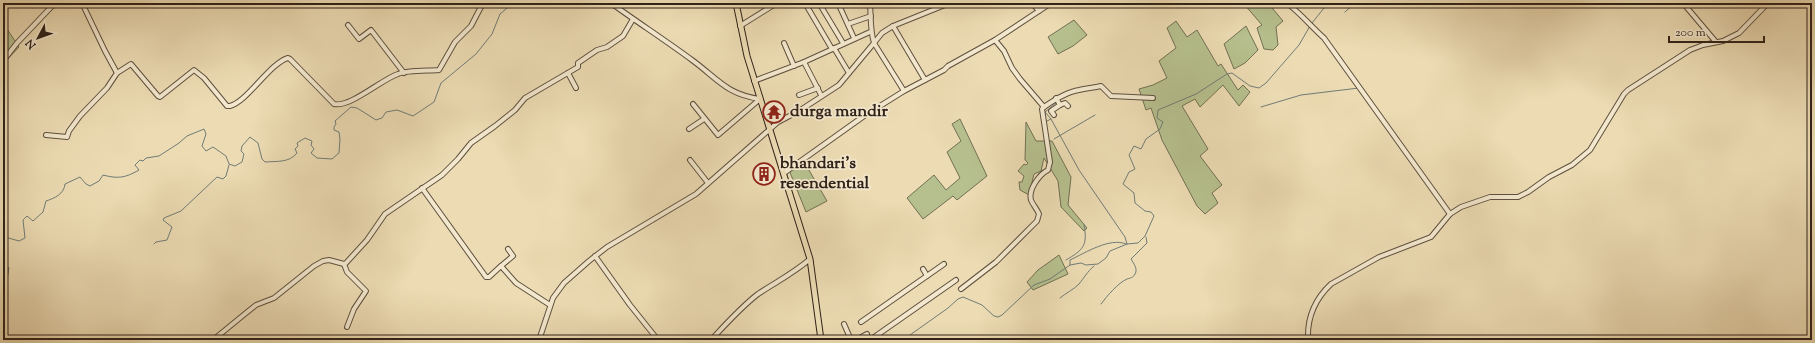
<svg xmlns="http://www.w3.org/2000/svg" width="1815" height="343" viewBox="0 0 1815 343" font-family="'Sorts Mill Goudy',serif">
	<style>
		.green { fill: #b6c08e; stroke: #727053 }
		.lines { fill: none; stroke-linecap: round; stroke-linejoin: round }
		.stream { stroke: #707c76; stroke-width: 1 }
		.minor-casing { stroke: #5e503f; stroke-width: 6 }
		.major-casing { stroke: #2f2118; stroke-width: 7 }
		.minor { stroke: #f3e8ce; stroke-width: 4 }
		.major { stroke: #ecdbb3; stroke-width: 5 }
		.labels { text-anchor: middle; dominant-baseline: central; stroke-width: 3.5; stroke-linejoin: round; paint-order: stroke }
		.poi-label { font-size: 17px; font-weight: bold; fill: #2f2118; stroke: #f3e8ce; text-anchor: start }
	</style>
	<rect width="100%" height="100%" fill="#ecdbb3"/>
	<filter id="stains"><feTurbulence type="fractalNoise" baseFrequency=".005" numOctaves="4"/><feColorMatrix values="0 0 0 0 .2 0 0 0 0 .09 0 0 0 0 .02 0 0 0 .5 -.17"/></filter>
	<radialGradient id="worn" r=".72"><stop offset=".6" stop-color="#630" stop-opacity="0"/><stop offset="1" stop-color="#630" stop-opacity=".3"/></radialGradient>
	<g class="green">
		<polygon points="1245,3 1268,3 1283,21 1276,27 1278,45 1273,50 1264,49 1257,28 1262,25 1244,4"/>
		<polygon points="1074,20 1087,35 1073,46 1058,54 1048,37"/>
		<polygon points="1176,21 1187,37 1197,30 1218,66 1221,64 1238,90 1243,85 1250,92 1239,106 1223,85 1200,107 1195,99 1182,106 1208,149 1200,156 1222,185 1212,193 1218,203 1205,214 1197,206 1162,140 1151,108 1146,110 1139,89 1153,85 1167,78 1159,61 1176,48 1167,28"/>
		<polygon points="3,23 19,47 3,64"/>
		<polygon points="1246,26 1258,50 1245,63 1234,69 1224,44"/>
		<polygon points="960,119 987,176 957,200 953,196 923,219 907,198 934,175 946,190 960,178 947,152 961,141 952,124"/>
		<polygon points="1026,122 1036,141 1052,141 1071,177 1068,205 1087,228 1084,231 1061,207 1058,181 1044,158 1041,171 1034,174 1029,195 1020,190 1019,182 1022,182 1024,176 1018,171 1024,164 1026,165 1028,163 1025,160"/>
		<polygon points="803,160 827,201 806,212 789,170"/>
		<polygon points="1059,255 1068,274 1033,290 1027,282 1038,270"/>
	</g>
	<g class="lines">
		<g class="stream">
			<polyline points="1345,12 1355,3"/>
			<polyline points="1312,23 1328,3"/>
			<polyline points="1261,107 1301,95 1359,88"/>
			<polyline points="1051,119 1079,170 1125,237 1127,244"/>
			<polyline points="1045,122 1051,119 1045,112 1056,103"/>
			<polyline points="1054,139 1095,115"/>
			<path d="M3,243L5,237L19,241L25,238L23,220L27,216L33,221L43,212L46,201C55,198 64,194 65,184L80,177L86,184L90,186L99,181L103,175C118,179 125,178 139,170L135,165L140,160L143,161L146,158L159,156L179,143L187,136L204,129L206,134L202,146L206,151L213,147L226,156L229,164L235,166L242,162L244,154L241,151L242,146L250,137L258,143L262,159L265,162C277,161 289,163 297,153L295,149L298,146L297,143L305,138L312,141L311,145L314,149L311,153L317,158L332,159L339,153L340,139L339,132L334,130V127L336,124L335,121L351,107L357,108L376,120L382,118L386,112L397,110L413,116L434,102L441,83L476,54L492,34L500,14L513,3"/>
			<polyline points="154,244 156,242 167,240 172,227 163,220 164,218 181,211 217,177 223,179 226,176 229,165"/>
			<polyline points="3,258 6,260 6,265 9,268 7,280 3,284"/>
			<path d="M1066,260C1083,250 1088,246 1084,225"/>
			<path d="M1070,265V260C1085,253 1110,237 1126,244"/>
			<path d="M1060,298C1066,293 1073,290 1079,284C1084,278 1087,272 1094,266"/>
			<path d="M1101,304C1107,296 1118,283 1127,279C1130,278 1133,278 1135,274C1138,269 1134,264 1131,259L1147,243L1146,237"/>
			<polyline points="903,340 948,308 958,299 963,297 982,305 994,316 998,317 1002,315 1034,285 1050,279 1070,265 1081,263 1086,265 1098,264 1106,258 1110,251 1127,244 1138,243 1145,236 1154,216 1151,212 1145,211 1135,203 1134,193 1123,184 1129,172 1135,169 1129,155 1134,146 1141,149 1146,139 1160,129 1163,122 1157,118 1158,110 1196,94 1227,74 1232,73 1250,86 1259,88 1266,83 1299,45 1310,26"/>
		</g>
		<g class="minor-casing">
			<g id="minor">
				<polyline points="82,3 105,51 117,73"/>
				<path d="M611,3C637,22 665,40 692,60C718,79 726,94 760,99"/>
				<polyline points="805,3 832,49"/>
				<polyline points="819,3 843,43"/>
				<polyline points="838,3 854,38"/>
				<polyline points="1032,3 1039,11"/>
				<path d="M1287,3C1301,14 1311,26 1324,38L1450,214"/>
				<polyline points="1683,3 1716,42"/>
				<polyline points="848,24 871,16"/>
				<polyline points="348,25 359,39 371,30 404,73"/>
				<polyline points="740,26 777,3"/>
				<polyline points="893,26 925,80"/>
				<polyline points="995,40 1004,51 1012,68 1020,79 1044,107"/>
				<polyline points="784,43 794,66"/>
				<polyline points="834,48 849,73"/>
				<polyline points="3,61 17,43 55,3"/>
				<polyline points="804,62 870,32"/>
				<polyline points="568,73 576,88"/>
				<polyline points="754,81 804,62 821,95"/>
				<polyline points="904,91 874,43 882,33 893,26 950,3"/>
				<polyline points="799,95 818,88"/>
				<polyline points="1056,98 1060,105 1065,103 1068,106"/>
				<polyline points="693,104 718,135 760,99"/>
				<polyline points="1054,115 1051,111 1060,105"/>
				<polyline points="689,129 704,119"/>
				<path d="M46,135L67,137L69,131L80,116L107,88L117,73L131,64L158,96L160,97L194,70L204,78L227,106H230C247,102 270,63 288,58L290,59L334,104C350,108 382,79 398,74C407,70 429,71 439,70L455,42L471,26L483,3"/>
				<polyline points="690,160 708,183"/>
				<polyline points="784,173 864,116 904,91 944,70 948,66 995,40 1051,3"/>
				<polyline points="422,188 486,277 489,277 501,266 516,283 550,305"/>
				<polyline points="595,256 630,305 658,340"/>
				<polyline points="344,264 347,272 366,291 354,309 347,327"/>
				<polyline points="501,266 513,256 508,249"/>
				<polyline points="923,269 927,276"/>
				<path d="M961,289L996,262L1037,221L1039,214C1037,209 1033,205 1031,200C1028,189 1040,174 1048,170L1050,162L1042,109L1044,107C1054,100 1066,92 1079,90C1087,88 1093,88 1101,86L1111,96L1153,98"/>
				<polyline points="861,322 944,264"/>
				<polyline points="844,324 851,340"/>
				<polyline points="213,340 246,313 256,305 274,298 314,266 323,261 329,260 344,264 346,263 367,240 385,214 442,175 458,159 471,143 495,126 515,110 525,98 578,67 578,63 597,50 607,47 623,36 633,19"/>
				<path d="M539,340L553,298L564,283L589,261L607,247L696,194L778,122L799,111L839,85L874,43C870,30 871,17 870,3"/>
				<path d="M711,340C726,324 741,307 758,294C776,282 794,273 810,259"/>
				<polyline points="856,340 867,334"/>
				<polyline points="870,340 956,280"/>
				<path d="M1308,340C1307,318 1315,299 1331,284L1379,257L1431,237L1450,214L1461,207L1490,197H1518L1528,192L1549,177L1572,165L1590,150L1624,94L1628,90L1690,50L1703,45L1723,41L1739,33L1768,3"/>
			</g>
		</g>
		<g class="major-casing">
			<polyline id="major" points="736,3 747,56 810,259 821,340"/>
		</g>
		<use href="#minor" class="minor"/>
		<use href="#major" class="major"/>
	</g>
	<defs>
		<g id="temple-ring" transform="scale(1.15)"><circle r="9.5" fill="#f3e8ce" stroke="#8f2418" stroke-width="1.5"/><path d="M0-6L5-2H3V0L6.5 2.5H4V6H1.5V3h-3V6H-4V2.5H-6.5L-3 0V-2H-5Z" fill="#8f2418"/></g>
		<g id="building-ring" transform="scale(1.15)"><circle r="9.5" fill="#f3e8ce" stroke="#8f2418" stroke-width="1.5"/><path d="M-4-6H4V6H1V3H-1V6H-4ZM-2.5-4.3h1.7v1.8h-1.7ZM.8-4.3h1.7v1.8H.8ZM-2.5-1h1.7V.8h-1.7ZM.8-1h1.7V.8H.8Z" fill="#8f2418"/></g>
	</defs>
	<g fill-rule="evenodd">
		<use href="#temple-ring" x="774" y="112"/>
		<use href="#building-ring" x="764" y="174"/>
	</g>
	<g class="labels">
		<g class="poi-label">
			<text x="790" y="112">durga mandir</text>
			<text x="780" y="164">bhandari's<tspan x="780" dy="20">resendential</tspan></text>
		</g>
	</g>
	<rect width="1815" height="343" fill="none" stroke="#ecdbb3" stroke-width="16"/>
	<rect x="4" y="4" width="1807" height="335" fill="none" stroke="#2f2118" stroke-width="2"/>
	<rect x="8" y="8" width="1799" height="327" fill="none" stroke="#2f2118"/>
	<g transform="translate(38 38) rotate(229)" stroke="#f3e8ce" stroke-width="3" paint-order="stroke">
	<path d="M0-3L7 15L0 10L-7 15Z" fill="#2f2118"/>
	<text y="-6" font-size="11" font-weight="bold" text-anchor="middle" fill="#2f2118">N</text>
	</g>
	<path d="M1669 36v6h95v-6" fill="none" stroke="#2f2118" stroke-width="2"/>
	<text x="1675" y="36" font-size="12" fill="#2f2118" stroke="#f3e8ce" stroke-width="3" paint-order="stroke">200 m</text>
	<rect width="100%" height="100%" filter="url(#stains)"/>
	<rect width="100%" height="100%" fill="url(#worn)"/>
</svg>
